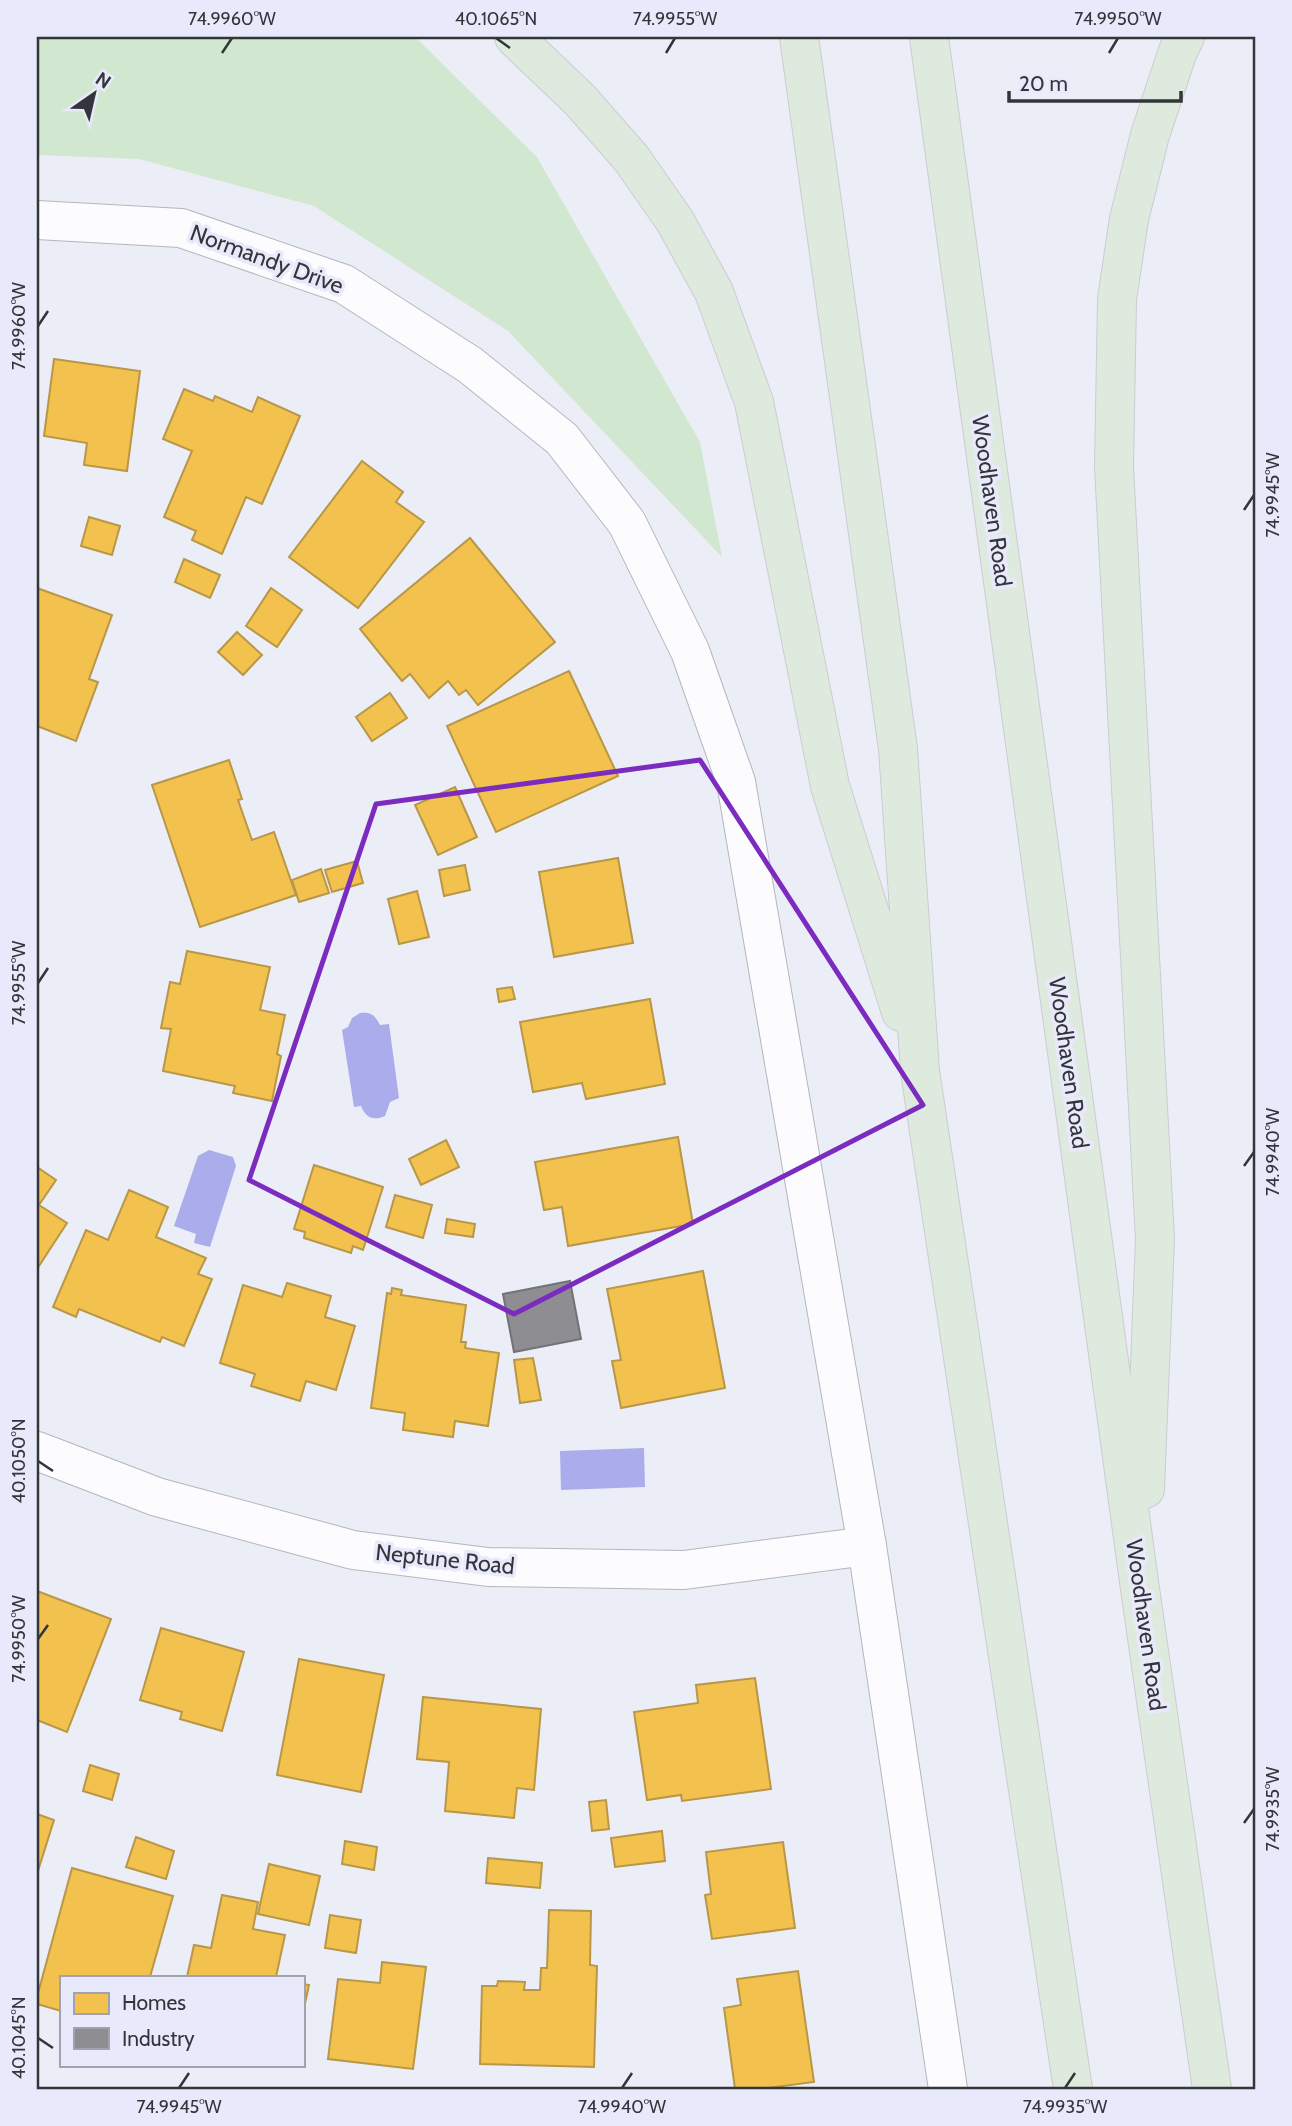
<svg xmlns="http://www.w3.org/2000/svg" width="1292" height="2126" viewBox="0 0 1292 2126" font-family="Cabin,sans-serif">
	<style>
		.green { fill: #d2e7d0 }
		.water { fill: #aaacec }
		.homes { fill: #f2c14e; stroke: #b99748; stroke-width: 2 }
		.industry { fill: #8d8d92; stroke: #727378; stroke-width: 2 }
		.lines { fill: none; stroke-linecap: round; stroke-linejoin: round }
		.minor-casing { stroke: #b5b6bd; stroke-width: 40 }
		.highway-casing { stroke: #cbccd1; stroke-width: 40 }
		.minor { stroke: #fcfcfe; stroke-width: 38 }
		.highway { stroke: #dfeade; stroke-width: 38 }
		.marked { fill: none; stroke: #7b2cbf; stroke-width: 5; stroke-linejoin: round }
		.ticks { fill: none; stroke: #34353b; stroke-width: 2.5 }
		.labels { text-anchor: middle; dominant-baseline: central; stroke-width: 7; stroke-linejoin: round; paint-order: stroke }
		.street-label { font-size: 23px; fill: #34353b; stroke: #e8eafb }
		.neatline { fill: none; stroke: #34353b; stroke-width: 2.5 }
		.ticks-label { font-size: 18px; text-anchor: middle; fill: #34353b }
	</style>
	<rect width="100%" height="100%" fill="#eceef7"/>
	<polygon class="green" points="37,37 415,37 537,157 700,442 722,557 508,331 314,206 139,159 37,155"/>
	<g class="water">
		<path d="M360,1013C371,1012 375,1015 380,1025L389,1024L399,1098L390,1102L385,1116C373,1121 366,1118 361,1106L354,1107L342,1030L348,1027L352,1018Z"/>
		<polygon points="209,1150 233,1157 236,1166 210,1247 194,1243 196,1234 174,1226 198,1156"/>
		<polygon points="644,1448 645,1487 561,1490 560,1451"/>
	</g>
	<g class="homes">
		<polygon points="54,359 140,371 127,471 84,465 87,443 44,436"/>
		<polygon points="184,389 213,401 215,396 252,412 258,397 300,416 262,504 246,497 222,554 192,540 196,531 164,517 192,451 163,439"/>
		<polygon points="362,461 403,492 396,502 424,522 358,608 289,557"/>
		<polygon points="89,517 120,526 112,555 81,546"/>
		<polygon points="470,538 555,642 478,705 466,690 459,695 448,681 429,698 410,674 402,681 360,629"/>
		<polygon points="184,559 220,575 210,598 175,582"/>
		<polygon points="37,588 112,615 89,679 98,682 76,741 37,726"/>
		<polygon points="271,588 302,610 277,647 246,626"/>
		<polygon points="237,632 262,655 243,675 218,652"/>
		<polygon points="569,671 618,776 496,832 447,726"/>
		<polygon points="390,693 407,718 372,741 356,717"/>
		<polygon points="229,760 242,799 238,800 252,840 274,832 296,895 200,927 152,785"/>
		<polygon points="455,787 477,837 438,855 415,805"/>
		<polygon points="618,858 633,943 554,957 539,872"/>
		<polygon points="357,861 363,883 332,892 325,870"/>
		<polygon points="465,865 470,890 444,896 439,870"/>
		<polygon points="321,869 329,893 299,902 292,880"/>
		<polygon points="417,891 429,937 399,944 388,899"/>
		<polygon points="187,951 270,967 260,1010 285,1015 277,1054 281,1056 272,1101 233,1093 235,1086 163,1071 171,1029 161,1028 170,982 180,984"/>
		<polygon points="512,987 515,999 499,1002 497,989"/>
		<polygon points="650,999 665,1084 586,1099 582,1083 533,1092 520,1022"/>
		<polygon points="678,1137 693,1224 568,1246 562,1207 544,1210 535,1162"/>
		<polygon points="446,1140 459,1167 421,1185 409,1159"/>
		<polygon points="314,1165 383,1187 363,1250 353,1246 351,1253 304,1238 305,1232 294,1229"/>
		<polygon points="37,1167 56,1180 39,1205 67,1223 37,1269"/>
		<polygon points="129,1190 168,1207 156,1237 206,1258 198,1274 212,1279 184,1346 162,1337 160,1342 79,1309 76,1317 53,1307 86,1230 108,1240"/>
		<polygon points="395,1195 432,1205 423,1238 386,1227"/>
		<polygon points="447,1219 475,1224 473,1237 445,1233"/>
		<polygon points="703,1271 725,1388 621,1408 612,1361 621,1360 607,1289"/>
		<polygon points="287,1283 331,1296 325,1317 355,1326 336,1390 306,1381 300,1401 251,1386 255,1374 220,1363 243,1285 282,1297"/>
		<polygon points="392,1288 402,1290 401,1295 466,1305 461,1342 466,1342 465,1348 499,1353 488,1426 455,1421 453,1437 403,1430 405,1413 371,1408 387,1293 391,1294"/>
		<polygon points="533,1358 541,1400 520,1403 514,1360"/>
		<polygon points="37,1591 111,1619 67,1732 37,1720"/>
		<polygon points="161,1628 244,1652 222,1731 180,1719 182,1712 140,1700"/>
		<polygon points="299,1659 384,1675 361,1792 277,1775"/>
		<polygon points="755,1678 771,1789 682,1801 681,1795 647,1800 634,1712 698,1703 696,1685"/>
		<polygon points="423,1697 541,1709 534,1790 517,1788 514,1818 445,1811 449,1762 417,1759"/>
		<polygon points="90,1765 119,1774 112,1800 83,1791"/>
		<polygon points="606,1800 609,1829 592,1831 589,1802"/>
		<polygon points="37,1814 54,1820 37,1874"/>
		<polygon points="662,1831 665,1861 615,1867 611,1838"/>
		<polygon points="136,1837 174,1851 166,1879 126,1867"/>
		<polygon points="345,1841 377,1847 374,1870 342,1864"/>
		<polygon points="783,1842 795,1928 712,1939 705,1895 711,1894 706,1852"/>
		<polygon points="488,1858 542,1863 540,1888 486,1883"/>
		<polygon points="269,1864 320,1876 309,1925 258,1914"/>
		<polygon points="72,1868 173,1896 150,1977 61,1977 61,2011 37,2004 37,1997"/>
		<polygon points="222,1895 258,1902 253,1929 285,1935 276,1977 187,1977 194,1945 211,1948"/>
		<polygon points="549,1910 591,1911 590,1965 597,1966 594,2067 480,2064 482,1986 497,1986 498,1981 525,1982 524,1990 540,1990 541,1968 547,1968"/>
		<polygon points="330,1915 361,1920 356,1953 325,1948"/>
		<polygon points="382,1962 426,1967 413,2069 328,2059 338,1979 380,1983"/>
		<polygon points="798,1971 814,2082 760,2089 735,2089 724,2008 741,2005 737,1979"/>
		<polygon points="303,1984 309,1985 303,2013"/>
	</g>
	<polygon class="industry" points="570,1281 581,1339 514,1352 503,1294"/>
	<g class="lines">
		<g class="minor-casing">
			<g id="minor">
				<polyline points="37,220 181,228 344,284 470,365 562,439 627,523 690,651 736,782 867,1546 948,2089"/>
				<polyline points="37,1451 157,1497 353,1550 488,1567 684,1570 867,1546"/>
			</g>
		</g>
		<g class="highway-casing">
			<g id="highway">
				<polyline points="514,37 580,100 631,158 675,221 714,292 754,402 830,786 901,1012"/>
				<polyline points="799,37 898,749 920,1071 1073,2089"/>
				<polyline points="929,37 1140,1589 1212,2089"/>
				<polyline points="1145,1489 1155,1239 1114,467 1117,299 1129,219 1150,135 1178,51 1185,37"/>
			</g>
		</g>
		<use href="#minor" class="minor"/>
		<use href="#highway" class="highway"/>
	</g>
	<path class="marked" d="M700,760L923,1105L514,1314L249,1180L376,804Z"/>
	<path class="ticks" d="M496,38L510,48M222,53L232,38M666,53L675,38M1109,53L1118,38M38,326L48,311M1244,510L1254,495M38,983L48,968M1244,1166L1254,1152M38,1461L53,1471M38,1639L48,1625M1244,1823L1254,1809M38,2038L53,2048M179,2088L189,2073M622,2088L632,2073M1065,2088L1075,2073"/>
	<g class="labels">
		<g class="street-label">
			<text transform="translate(267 259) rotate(20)">Normandy Drive</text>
			<text transform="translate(992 501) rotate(82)">Woodhaven Road</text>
			<text transform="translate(1069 1063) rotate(82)">Woodhaven Road</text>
			<text transform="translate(445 1559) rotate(6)">Neptune Road</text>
			<text transform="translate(1146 1625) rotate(82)">Woodhaven Road</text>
		</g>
	</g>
	<rect width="1292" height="2126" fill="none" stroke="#e8eafb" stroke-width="77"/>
	<rect x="60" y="1976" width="245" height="91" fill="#e8eafb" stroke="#a0a2ae" stroke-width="2"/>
	<rect x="74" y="1993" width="35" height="21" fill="#f2c14e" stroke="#a0a2ae" stroke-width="2"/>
	<text x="122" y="2010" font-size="21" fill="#34353b">Homes</text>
	<rect x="74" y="2028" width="35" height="21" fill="#8d8d92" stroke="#a0a2ae" stroke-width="2"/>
	<text x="122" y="2046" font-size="21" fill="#34353b">Industry</text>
	<g transform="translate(94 94) rotate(34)" stroke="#e8eafb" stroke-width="5" paint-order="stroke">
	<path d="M0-5L12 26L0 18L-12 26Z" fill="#34353b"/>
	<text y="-10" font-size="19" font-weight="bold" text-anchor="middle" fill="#34353b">N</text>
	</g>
	<path d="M1009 91v10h172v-10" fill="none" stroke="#34353b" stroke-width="3.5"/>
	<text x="1019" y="91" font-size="21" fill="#34353b" stroke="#e8eafb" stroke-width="5" paint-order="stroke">20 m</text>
	<rect x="38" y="38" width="1216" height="2050" class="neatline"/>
	<g class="ticks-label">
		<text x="232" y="25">74.9960°W</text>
		<text x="496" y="25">40.1065°N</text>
		<text x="675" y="25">74.9955°W</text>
		<text x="1118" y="25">74.9950°W</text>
		<text transform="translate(19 326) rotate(-90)" y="6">74.9960°W</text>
		<text transform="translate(1273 495) rotate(-90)" y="6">74.9945°W</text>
		<text transform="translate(19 983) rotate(-90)" y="6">74.9955°W</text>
		<text transform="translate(1273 1152) rotate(-90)" y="6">74.9940°W</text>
		<text transform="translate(19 1461) rotate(-90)" y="6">40.1050°N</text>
		<text transform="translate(19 1639) rotate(-90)" y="6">74.9950°W</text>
		<text transform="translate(1273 1809) rotate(-90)" y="6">74.9935°W</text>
		<text transform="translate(19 2038) rotate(-90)" y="6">40.1045°N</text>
		<text x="179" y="2113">74.9945°W</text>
		<text x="622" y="2113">74.9940°W</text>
		<text x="1065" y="2113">74.9935°W</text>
	</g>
</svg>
